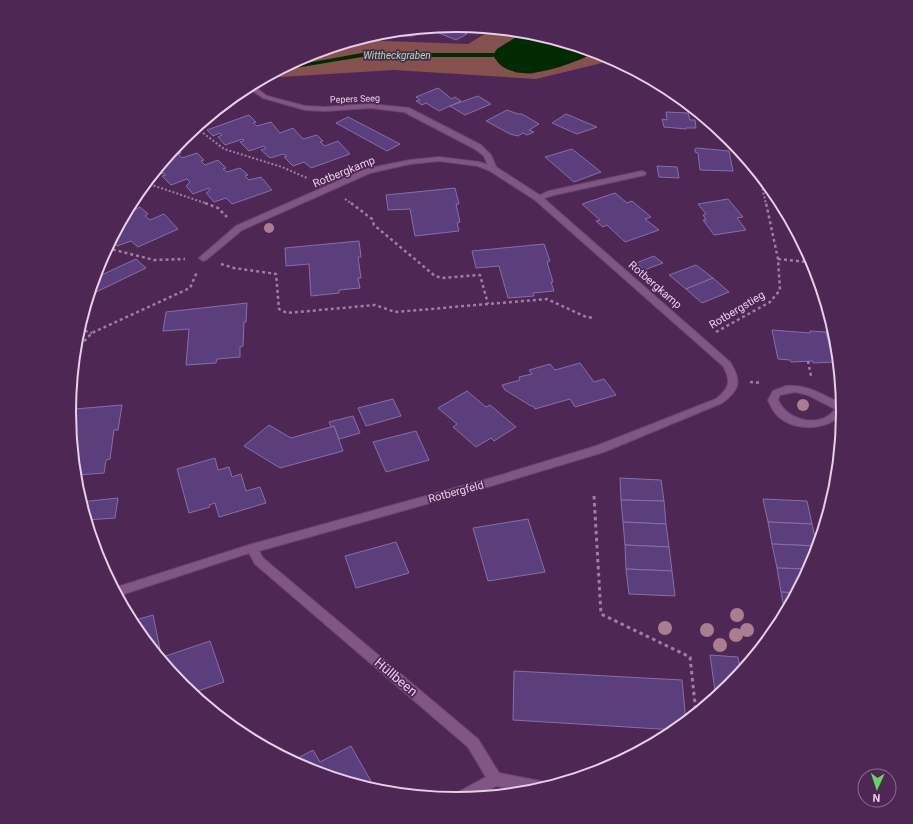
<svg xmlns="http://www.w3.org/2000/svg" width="913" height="824" viewBox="0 0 913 824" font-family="Roboto,sans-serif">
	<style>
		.green { fill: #85514e }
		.water { fill: #002b02 }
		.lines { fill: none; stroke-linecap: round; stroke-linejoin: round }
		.stream { fill: #002b02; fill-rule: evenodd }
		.building { fill: #5b3f7d; stroke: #876ea8 }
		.service-casing { stroke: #6a466e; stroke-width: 2 }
		.minor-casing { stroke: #6a466e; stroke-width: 2 }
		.path-far2 { stroke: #9e7ea1; stroke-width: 2; stroke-dasharray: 2 2; stroke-linecap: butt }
		.path-far1 { stroke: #9e7ea1; stroke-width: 2.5; stroke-dasharray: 3 3; stroke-linecap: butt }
		.path { stroke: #9e7ea1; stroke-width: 3; stroke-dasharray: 3.5 3.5; stroke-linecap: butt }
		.service { fill: #815586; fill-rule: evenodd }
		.minor { fill: #815586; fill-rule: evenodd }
		.tree { fill: #aa7e90 }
		.labels { text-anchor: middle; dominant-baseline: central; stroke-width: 3.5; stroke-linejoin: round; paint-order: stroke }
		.far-street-label { font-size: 9px; fill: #e7cee9; stroke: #4f2754 }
		.far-water-label { font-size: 10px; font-style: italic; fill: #9ce999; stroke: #4f2754 }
		.street-label { font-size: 11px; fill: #e7cee9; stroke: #4f2754 }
		.near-street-label { font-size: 13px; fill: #e7cee9; stroke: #4f2754 }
		.rim { fill: none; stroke: #e7cee9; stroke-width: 2 }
	</style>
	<rect width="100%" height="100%" fill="#4f2754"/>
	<polygon class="green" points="493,29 525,32 497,49 514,72 530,74 579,60 597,52 614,60 536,79 394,70 264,78 309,54 356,40 468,44"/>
	<path class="water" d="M525,32H532L597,52C570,64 511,91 493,55L497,49Z"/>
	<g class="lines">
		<polygon class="stream" points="362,53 493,53 496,55 493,57 362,57 277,71 284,67"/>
	</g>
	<g class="building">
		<polygon points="444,26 447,26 467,34 456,40 434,31"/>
		<polygon points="438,88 452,99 455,97 461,101 439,111 426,103 422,105 416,101 420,100 416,97"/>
		<polygon points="478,96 491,104 465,115 450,106"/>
		<polygon points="507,110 518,114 522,114 539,124 529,130 534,132 527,135 523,133 518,136 510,134 486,121"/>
		<polygon points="666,112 688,113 690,120 695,120 696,128 686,128 686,129 664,127 662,119 667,120"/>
		<polygon points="566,114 597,127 577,134 552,123"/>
		<polygon points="249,115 256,122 253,123 257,126 271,122 280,133 293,128 303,139 317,135 323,141 320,142 325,146 338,141 350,154 311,168 304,162 293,166 284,157 287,156 284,154 270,158 261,150 266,148 264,146 249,151 240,142 244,141 243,139 225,145 218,137 222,135 220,133 213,136 207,130"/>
		<polygon points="348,117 400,144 387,151 336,123"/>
		<polygon points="175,147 181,153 178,154 182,158 197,153 204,160 201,161 205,165 218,160 226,168 223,169 227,172 240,168 248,175 245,176 249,180 261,177 272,190 232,204 226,198 214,202 206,193 210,190 209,188 193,194 186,186 190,182 187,179 171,185 162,176 166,175 163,173 152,177"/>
		<polygon points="697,148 729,151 733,171 700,170 698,153 695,152 695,149"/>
		<polygon points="572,149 601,172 574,182 545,157"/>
		<polygon points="657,166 677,167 679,178 659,177"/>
		<polygon points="455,188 459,204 456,204 460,222 457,223 459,231 415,236 410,209 388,210 386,195"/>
		<polygon points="615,193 627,203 632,201 651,217 645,219 659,230 625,242 607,225 603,227 596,221 600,220 582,204"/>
		<polygon points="728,199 743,217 737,218 746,230 714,235 703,220 706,220 703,215 706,214 698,204"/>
		<polygon points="140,207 148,214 145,216 150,220 164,214 178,229 138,247 131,241 117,246 111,241 126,214"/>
		<polygon points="359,241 361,257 358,257 361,278 358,278 360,288 339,290 339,293 311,296 309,264 286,266 285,248"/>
		<polygon points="544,244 550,261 547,262 553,282 551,282 554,291 533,293 534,296 508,298 499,266 476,268 472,251"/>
		<polygon points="654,256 663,263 644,270 636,263"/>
		<polygon points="136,259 146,268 90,295 95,278"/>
		<polygon points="696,265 713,278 686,289 669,275"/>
		<polygon points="713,278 729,292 702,303 686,289"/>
		<polygon points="247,303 246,322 244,322 243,346 240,347 240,357 217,359 216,363 186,365 189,329 163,331 166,312"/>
		<polygon points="772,330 810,333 810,331 826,332 834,362 813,363 813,361 791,362 790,360 778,359"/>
		<polygon points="826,332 835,332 839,362 834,362"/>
		<polygon points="580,363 594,382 604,379 616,395 575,407 570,399 535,409 533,406 531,406 505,390 502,385 520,380 519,377 532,374 529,370 550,364 555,370"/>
		<polygon points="467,391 486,407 490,405 516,427 494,441 491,438 476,447 453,427 457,424 438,408"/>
		<polygon points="393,399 401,416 366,426 358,408"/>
		<polygon points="122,405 118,430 114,430 110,459 106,460 104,473 78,475 76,480 70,411 75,411 75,409"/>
		<polygon points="353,416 360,433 339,439 334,426 331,427 329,422"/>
		<polygon points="269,425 291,438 334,426 343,451 280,468 244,446"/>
		<polygon points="416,431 429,460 386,472 373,442"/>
		<polygon points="215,458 218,470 229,467 232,477 241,474 246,491 260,487 266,503 219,517 215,503 209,505 210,507 189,513 177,469"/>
		<polygon points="620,478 661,480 664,501 621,500"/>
		<polygon points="118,498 115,518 87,520 81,502"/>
		<polygon points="763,499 807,501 812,524 768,522"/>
		<polygon points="621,500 664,501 666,524 623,522"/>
		<polygon points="528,519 545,572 488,581 473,528"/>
		<polygon points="623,522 666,524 669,547 625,545"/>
		<polygon points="768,522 812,524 817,546 772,544"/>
		<polygon points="396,542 409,573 356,588 345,556"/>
		<polygon points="772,544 817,546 818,548 809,569 777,568"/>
		<polygon points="625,545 669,547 672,571 626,569"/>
		<polygon points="777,568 809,569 797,593 781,592"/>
		<polygon points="626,569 672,571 675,596 629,594"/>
		<polygon points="781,592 797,593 785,614"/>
		<polygon points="153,615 161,654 158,655 132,621"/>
		<polygon points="210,641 224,682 192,693 183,685 160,658"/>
		<polygon points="710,655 738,657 741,673 730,686 716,698"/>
		<polygon points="514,671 682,680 686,722 676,730 513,720"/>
		<polygon points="351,746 372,783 365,787 308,769 292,761 313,750 320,762"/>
	</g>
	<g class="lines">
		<g class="service-casing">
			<g id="service">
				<path d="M434,27L412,36H369C384,32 398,35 412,32C419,30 426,28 434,27Z"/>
				<polygon points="252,85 267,96 305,106 325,107 370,104 409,108 481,145 491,155 497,169 493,171 490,171 484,156 475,149 404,112 370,108 325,111 305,110 263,98 247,87"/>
				<polygon points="642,171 646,173 645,175 554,195 538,200 534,198 549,191"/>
			</g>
		</g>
		<g class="minor-casing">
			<g id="minor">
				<path d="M439,157L479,162L496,167L541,196L730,362C742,381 740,390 722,403L604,452L491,486L259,551L263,558L478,739L499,773L545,782L550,783L551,786L530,792L496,786L476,797L456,799H453L455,794L486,777L468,747L255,564L249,553L118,596L114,588L252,544L491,478L596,446L716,399C729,388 732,382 723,366L535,200L490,171L478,166L439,161L410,164L370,173L242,230L206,260L203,261L199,258L236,226L365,169L410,160Z"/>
				<path d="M786,386C809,384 823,396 843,404V412C830,430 798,432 780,418C774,413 771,407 768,400L773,391ZM795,392L808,395L835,409C821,429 787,421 778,400L780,395Z"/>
			</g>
		</g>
		<g class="path-far2">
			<polyline points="203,133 224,149 282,167 307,178"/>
			<polyline points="759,173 766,204"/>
			<polyline points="146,183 208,204"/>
			<polyline points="345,199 352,204"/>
		</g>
		<g class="path-far1">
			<polyline points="205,203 218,208 227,217"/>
			<polyline points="351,203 372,219 374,225 435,276 442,278 480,275 488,304"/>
			<polyline points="107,248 154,260 185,259"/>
			<polyline points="778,259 807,262 812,260"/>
			<polyline points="221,264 234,268 276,274 279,309 287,313 375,305 395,312 547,299 586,317 594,318"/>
			<polyline points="79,329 92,333"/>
			<polyline points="716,332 770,302 780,290 778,259 766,203"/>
			<polyline points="76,350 92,333 190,288 197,272"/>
			<polyline points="808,361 811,376"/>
			<polyline points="750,382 761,383"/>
		</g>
		<polyline class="path" points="594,496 601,614 690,657 696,713"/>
		<use href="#service" class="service"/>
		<use href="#minor" class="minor"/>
	</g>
	<g class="tree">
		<circle cx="269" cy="228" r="5"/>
		<circle cx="803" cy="405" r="6"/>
		<circle cx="737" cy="615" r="7"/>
		<circle cx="665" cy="628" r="7"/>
		<circle cx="707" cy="630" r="7"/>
		<circle cx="747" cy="630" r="7"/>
		<circle cx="736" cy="635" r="7"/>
		<circle cx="720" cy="645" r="7"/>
	</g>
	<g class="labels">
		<g class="far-street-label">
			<text transform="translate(355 99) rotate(-2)">Pepers Seeg</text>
		</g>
		<g class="far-water-label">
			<text x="397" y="55">Wittheckgraben</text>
		</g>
		<g class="street-label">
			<text transform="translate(344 172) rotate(-22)">Rotbergkamp</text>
			<text transform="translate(655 285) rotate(41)">Rotbergkamp</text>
			<text transform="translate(737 310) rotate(-31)">Rotbergstieg</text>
			<text transform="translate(456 492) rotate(-15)">Rotbergfeld</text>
		</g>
		<g class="near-street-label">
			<text transform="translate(396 677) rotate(40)">Hüllbeen</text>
		</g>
	</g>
	<path d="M0 0H913V824H0ZM76 412a380 380 0 1 1 760 0a380 380 0 1 1-760 0Z" fill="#4f2754" fill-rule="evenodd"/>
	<path class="rim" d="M76 412a380 380 0 1 1 760 0a380 380 0 1 1-760 0Z"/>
	<g transform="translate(877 788) rotate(183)"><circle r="19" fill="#4f2754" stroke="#8c6a90"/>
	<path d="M0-3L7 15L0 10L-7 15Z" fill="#67d466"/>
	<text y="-6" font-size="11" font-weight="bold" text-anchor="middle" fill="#e7cee9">N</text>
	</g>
</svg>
